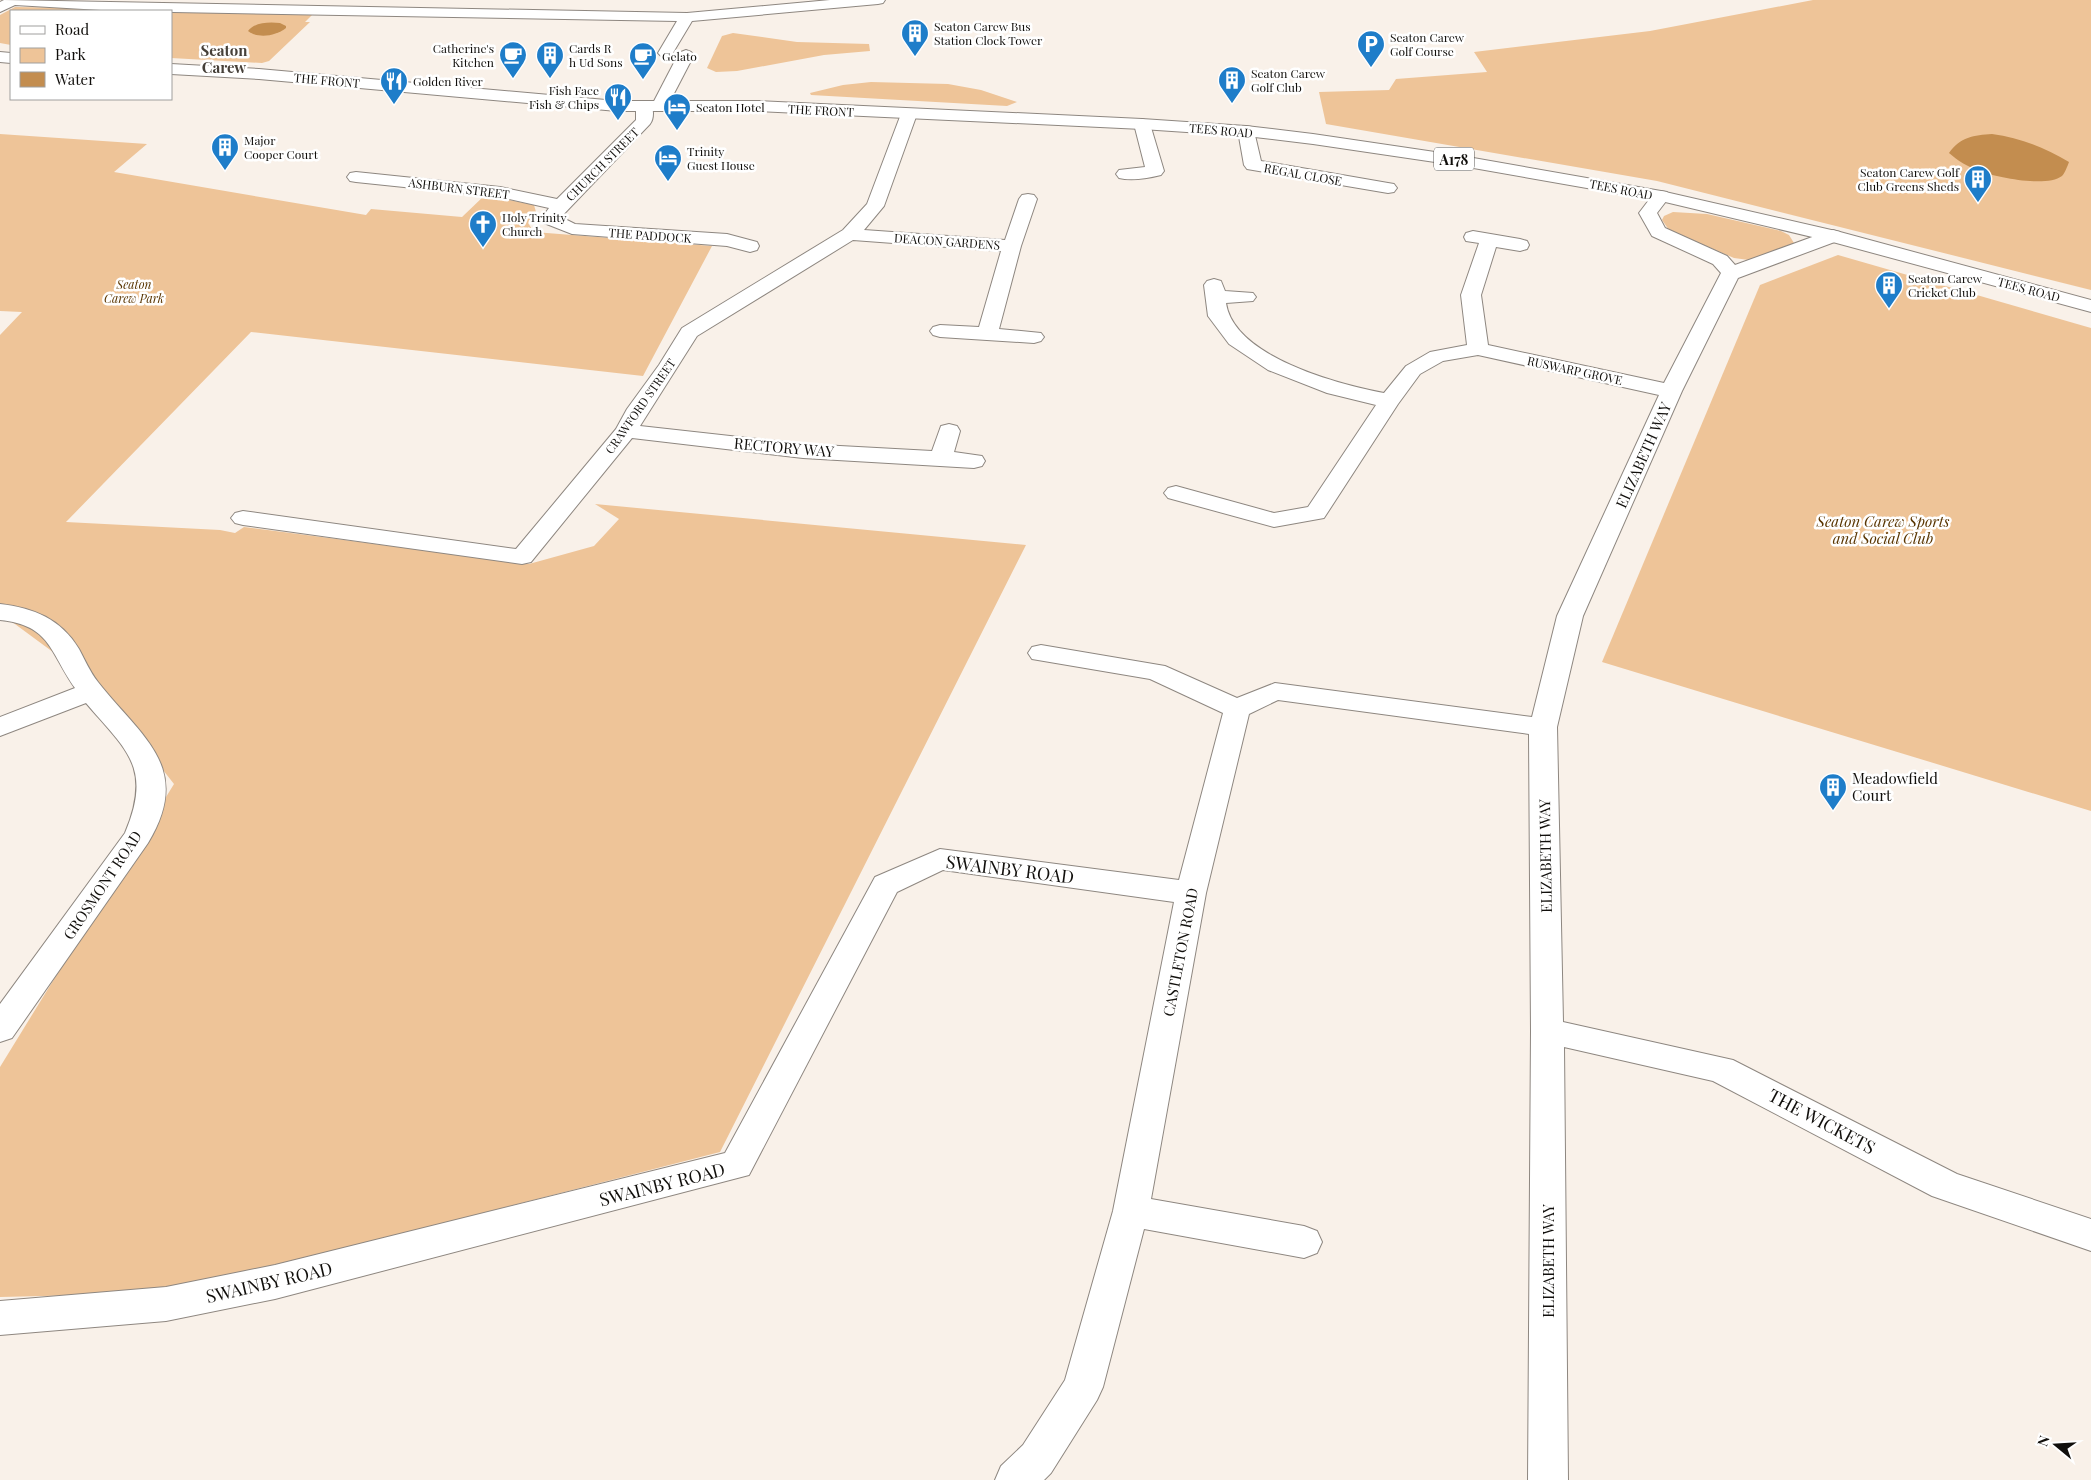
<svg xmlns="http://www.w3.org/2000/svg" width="2091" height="1480" viewBox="0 0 2091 1480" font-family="'Playfair Display',serif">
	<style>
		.green { fill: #eec498 }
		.water { fill: #c38d4f }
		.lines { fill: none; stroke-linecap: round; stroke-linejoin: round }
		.minor-casing { stroke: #8e8780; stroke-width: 2 }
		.major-casing { stroke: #8e8780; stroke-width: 2 }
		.minor { fill: #fff; fill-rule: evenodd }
		.major { fill: #fff; fill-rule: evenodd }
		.labels { text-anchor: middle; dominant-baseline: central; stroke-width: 5; stroke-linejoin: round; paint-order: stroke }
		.far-poi-label { font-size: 12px; fill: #110f0c; stroke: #fff; text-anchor: start }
		.far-street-label { font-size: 12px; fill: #110f0c; stroke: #fff }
		.far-park-label { font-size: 12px; font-style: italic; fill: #593500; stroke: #fff }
		.shield { fill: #fff; stroke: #585755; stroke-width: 1 }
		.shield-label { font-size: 14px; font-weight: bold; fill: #110f0c }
		.far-quarter-label { font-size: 15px; font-weight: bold; fill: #464039; stroke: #fff }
		.street-label { font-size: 15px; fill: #110f0c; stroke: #fff }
		.park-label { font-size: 15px; font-style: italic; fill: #593500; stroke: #fff }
		.poi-label { font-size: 15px; fill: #110f0c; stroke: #fff; text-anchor: start }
		.near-street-label { font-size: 18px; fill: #110f0c; stroke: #fff }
	</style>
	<rect width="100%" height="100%" fill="#f9f1e9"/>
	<g class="green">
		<polygon points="1813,0 2091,0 2091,290 1657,181 1326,124 1319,92 1389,90 1396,79 1487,72 1474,52 1650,31"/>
		<polygon points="15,7 315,12 305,22 310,22 269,61 262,63 171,58 171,11 11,11 11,45 0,43 0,15"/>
		<polygon points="733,33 797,42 869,44 870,51 824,55 737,71 716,72 707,68 722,36"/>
		<polygon points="871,82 948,84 981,90 1017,102 1007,106 811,95 810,93 843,85"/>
		<polygon points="0,134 147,144 114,172 366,215 371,209 462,217 485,195 534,205 536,212 528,223 534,232 712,246 643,376 251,332 66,522 220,530 235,533 244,527 529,564 594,546 619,519 595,504 1026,545 720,1152 172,1293 0,1297 0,1067 174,784 95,683 0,613 0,335 22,312 0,311"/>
		<polygon points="1673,212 1707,214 1781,231 1789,235 1794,243 1749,260 1734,258 1669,230 1662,220 1664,216"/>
		<polygon points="1838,255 2091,328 2091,811 1602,662 1760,285"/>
	</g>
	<g class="water">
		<path d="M280,23L286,26V28C276,36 258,39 248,31C255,22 269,22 280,23Z"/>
		<path d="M1992,134C2020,138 2044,147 2069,162C2067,167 2065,173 2062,176C2046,188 1996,177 1979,171C1967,166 1958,161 1949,153C1960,137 1974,135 1992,134Z"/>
	</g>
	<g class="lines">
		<g class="minor-casing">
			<g id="minor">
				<polygon points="4,0 687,13 830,0 885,0 883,3 878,4 692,21 671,56 661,56 658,53 677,21 118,11 15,5 0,12 0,2"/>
				<polygon points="686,50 691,52 694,55 668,105 666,108 654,108 652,105 678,55 681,52"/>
				<path d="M644,101L650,103C654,108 654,119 650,124L561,217L575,224L727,234L757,242L759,246L757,250L750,252L727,246L572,234L544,223L541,219L549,208L500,197L356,182L350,181L347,177L350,173L356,172L500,187L557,199L636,120V106L638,103Z"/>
				<polygon points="909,109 915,111 917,114 884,206 864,230 1005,240 1019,199 1022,195 1028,194 1034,195 1037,199 1021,246 999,329 1041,333 1044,337 1041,341 1034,343 940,337 933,335 930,331 933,327 940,325 979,327 1001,251 853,240 697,336 640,426 803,444 932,451 941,426 949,424 957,426 960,431 954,452 982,456 985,461 982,466 974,468 803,458 632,438 531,562 522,564 243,525 235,523 231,518 235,513 243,511 516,549 616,429 627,409 659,365 682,328 843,230 867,204 901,114 903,111"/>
				<path d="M1142,119L1148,121L1150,124L1164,171L1161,175C1149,178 1131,181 1119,178L1116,174L1119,170L1145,167L1134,124L1136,121Z"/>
				<polygon points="1246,126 1252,127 1254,131 1261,161 1388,183 1394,184 1397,188 1394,192 1388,193 1247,169 1244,165 1238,131 1240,127"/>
				<path d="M1661,191L1667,192L1670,196L1657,213L1665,228L1727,256L1735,265L1826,232L1833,230L1840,232L1842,236L1840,240L1738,278L1682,391L1583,616L1557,727L1563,1022L1733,1060L1957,1174L2091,1219V1251L1932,1196L1713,1081L1564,1047L1568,1480H1528L1531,1031L1529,734L1278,700L1249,714L1206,893L1151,1199L1304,1226L1317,1231L1322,1242L1317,1253L1304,1258L1144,1229L1103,1387L1097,1400L1051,1473L1044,1480H995L1001,1466L1023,1445L1065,1380L1113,1211L1174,902L943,870L897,892L749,1175L275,1299L166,1321L0,1335V1301L166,1287L275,1265L725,1153L875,877L940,849L1179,880L1223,713L1150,679L1032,659L1028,653L1032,647L1041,645L1165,666L1237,698L1275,683L1532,717L1557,616L1659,395L1478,355L1443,361L1420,374L1398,404L1324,518L1274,527L1168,498L1164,493L1168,488L1176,486L1274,513L1308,507L1376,405L1327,393L1268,370L1229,344L1208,316L1204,285L1207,281L1214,279L1221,281L1225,291L1253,293L1256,297L1253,301L1226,303C1234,357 1338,384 1384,393L1406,366L1430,352L1467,345L1461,295L1479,243L1466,241L1464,237L1466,233L1473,231L1520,239L1527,241L1529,245L1527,249L1520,251L1496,247L1481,295L1488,345L1664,383L1721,273L1713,264L1652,236L1639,213L1655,192Z"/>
				<path d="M0,604C34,608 61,619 79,649C85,660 90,672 98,682C141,737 194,767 148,843L12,1038L0,1042V1004L125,833C153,767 126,750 86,703L0,736V717L75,688C50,653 51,625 0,620Z"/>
			</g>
		</g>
		<g class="major-casing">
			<g id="major">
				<polygon points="0,52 11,53 11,63 0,62"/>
				<polygon points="171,64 259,69 617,101 759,101 1142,119 1246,126 1313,134 1462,156 1661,191 1840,232 2091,300 2091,312 1829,241 1661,201 1462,166 1313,144 1246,136 1142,129 759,111 617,111 259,79 171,74"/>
			</g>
		</g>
		<use href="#minor" class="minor"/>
		<use href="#major" class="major"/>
	</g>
	<defs>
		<g id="building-pin" transform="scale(1.4375)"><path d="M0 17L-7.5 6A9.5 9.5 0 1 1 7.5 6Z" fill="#1e7dc9" stroke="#fff"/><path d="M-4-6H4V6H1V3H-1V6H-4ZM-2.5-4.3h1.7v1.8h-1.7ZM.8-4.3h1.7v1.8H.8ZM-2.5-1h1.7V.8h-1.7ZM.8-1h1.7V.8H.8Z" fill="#fff"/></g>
		<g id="parking-pin" transform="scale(1.4375)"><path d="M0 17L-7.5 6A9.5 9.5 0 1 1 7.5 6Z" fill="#1e7dc9" stroke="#fff"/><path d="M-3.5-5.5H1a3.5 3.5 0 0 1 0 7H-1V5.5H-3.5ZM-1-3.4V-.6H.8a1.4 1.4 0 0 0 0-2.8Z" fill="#fff"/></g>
		<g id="cafe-pin" transform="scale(1.4375)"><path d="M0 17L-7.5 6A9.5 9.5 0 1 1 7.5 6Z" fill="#1e7dc9" stroke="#fff"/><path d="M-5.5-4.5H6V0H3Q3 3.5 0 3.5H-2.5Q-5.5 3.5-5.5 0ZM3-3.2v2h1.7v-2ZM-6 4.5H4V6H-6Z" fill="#fff"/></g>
		<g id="restaurant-pin" transform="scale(1.4375)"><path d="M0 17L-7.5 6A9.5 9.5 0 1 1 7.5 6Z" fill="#1e7dc9" stroke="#fff"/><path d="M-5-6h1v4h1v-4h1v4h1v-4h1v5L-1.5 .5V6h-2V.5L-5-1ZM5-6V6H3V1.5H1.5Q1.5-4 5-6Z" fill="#fff"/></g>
		<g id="hotel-pin" transform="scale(1.4375)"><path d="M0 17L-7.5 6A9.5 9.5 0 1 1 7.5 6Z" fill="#1e7dc9" stroke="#fff"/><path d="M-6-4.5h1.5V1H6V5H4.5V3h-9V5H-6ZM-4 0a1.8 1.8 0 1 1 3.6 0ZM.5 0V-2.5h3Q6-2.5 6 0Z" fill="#fff"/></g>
		<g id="church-pin" transform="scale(1.4375)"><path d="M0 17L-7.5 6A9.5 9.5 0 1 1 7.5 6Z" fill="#1e7dc9" stroke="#fff"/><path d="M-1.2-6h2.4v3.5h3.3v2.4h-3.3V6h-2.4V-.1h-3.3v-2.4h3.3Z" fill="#fff"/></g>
	</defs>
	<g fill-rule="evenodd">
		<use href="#building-pin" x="915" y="33"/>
		<use href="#parking-pin" x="1371" y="44"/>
		<use href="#cafe-pin" x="513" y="55"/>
		<use href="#building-pin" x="550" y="55"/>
		<use href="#cafe-pin" x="643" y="56"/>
		<use href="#building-pin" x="1232" y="80"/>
		<use href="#restaurant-pin" x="394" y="81"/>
		<use href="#restaurant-pin" x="618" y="97"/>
		<use href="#hotel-pin" x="677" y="107"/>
		<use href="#building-pin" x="225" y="147"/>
		<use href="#hotel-pin" x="668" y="158"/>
		<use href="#building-pin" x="1978" y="179"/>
		<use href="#church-pin" x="483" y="224"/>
		<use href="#building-pin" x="1889" y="285"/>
		<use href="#building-pin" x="1833" y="787"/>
	</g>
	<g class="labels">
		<g class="far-poi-label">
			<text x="934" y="26">Seaton Carew Bus<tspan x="934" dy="14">Station Clock Tower</tspan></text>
			<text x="1390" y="37">Seaton Carew<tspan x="1390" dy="14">Golf Course</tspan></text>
			<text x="494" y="48" text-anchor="end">Catherine's<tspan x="494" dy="14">Kitchen</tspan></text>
			<text x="569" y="48">Cards R<tspan x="569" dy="14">h Ud Sons</tspan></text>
			<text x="662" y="56">Gelato</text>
			<text x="1251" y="73">Seaton Carew<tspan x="1251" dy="14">Golf Club</tspan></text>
			<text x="413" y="81">Golden River</text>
			<text x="599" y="90" text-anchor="end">Fish Face<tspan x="599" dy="14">Fish &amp; Chips</tspan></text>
			<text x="696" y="107">Seaton Hotel</text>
			<text x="244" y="140">Major<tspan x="244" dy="14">Cooper Court</tspan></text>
			<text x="687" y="151">Trinity<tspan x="687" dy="14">Guest House</tspan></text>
			<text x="1959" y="172" text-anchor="end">Seaton Carew Golf<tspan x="1959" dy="14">Club Greens Sheds</tspan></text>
			<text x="502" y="217">Holy Trinity<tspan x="502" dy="14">Church</tspan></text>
			<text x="1908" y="278">Seaton Carew<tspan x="1908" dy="14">Cricket Club</tspan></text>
		</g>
		<g class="far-street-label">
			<text transform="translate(327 80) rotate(5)">THE FRONT</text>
			<text transform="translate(821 110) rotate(3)">THE FRONT</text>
			<text transform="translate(1221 130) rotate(5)">TEES ROAD</text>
			<text transform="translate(602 164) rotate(-45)">CHURCH STREET</text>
			<text transform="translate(1303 174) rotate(10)">REGAL CLOSE</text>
			<text transform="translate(459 188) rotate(7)">ASHBURN STREET</text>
			<text transform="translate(1621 189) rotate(11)">TEES ROAD</text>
			<text transform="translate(650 235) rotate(4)">THE PADDOCK</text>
			<text transform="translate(947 241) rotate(4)">DEACON GARDENS</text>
			<text transform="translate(2029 289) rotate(15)">TEES ROAD</text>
			<text transform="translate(1575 370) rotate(12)">RUSWARP GROVE</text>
			<text transform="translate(640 406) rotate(-55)">CRAWFORD STREET</text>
		</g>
		<g class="far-park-label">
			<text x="134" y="284">Seaton<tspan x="134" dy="14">Carew Park</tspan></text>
		</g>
		<rect class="shield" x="1434" y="147.5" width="40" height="23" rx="4"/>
		<g class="shield-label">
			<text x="1454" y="159">A178</text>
		</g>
		<g class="far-quarter-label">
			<text x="224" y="50">Seaton<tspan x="224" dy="17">Carew</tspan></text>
		</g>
		<g class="street-label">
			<text transform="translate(784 447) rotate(5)">RECTORY WAY</text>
			<text transform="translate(1643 455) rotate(-66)">ELIZABETH WAY</text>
			<text transform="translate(1545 856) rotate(-91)">ELIZABETH WAY</text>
			<text transform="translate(102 885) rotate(-56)">GROSMONT ROAD</text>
			<text transform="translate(1180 952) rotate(-79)">CASTLETON ROAD</text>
			<text transform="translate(1548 1261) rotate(-90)">ELIZABETH WAY</text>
		</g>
		<g class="park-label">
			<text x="1883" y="521">Seaton Carew Sports<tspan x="1883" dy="17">and Social Club</tspan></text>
		</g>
		<g class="poi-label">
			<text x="1852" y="778">Meadowfield<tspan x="1852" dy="17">Court</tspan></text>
		</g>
		<g class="near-street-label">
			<text transform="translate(1010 869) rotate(7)">SWAINBY ROAD</text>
			<text transform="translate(1822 1121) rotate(28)">THE WICKETS</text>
			<text transform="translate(662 1184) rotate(-14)">SWAINBY ROAD</text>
			<text transform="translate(269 1282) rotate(-13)">SWAINBY ROAD</text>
		</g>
	</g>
	<rect x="10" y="10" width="162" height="90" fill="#ffffff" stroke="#a09f9e"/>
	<rect x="20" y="26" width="25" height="8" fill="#ffffff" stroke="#a09f9e"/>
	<text x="55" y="35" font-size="15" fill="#110f0c">Road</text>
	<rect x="20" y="48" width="25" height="15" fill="#eec498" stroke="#a09f9e"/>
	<text x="55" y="60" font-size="15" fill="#110f0c">Park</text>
	<rect x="20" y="72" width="25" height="15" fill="#c38d4f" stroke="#a09f9e"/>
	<text x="55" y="85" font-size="15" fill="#110f0c">Water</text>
	<g transform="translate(2056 1445) rotate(288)" stroke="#ffffff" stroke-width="4" paint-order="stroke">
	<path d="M0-4L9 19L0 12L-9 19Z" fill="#110f0c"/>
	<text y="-8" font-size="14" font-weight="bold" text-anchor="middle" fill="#110f0c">N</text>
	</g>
</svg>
